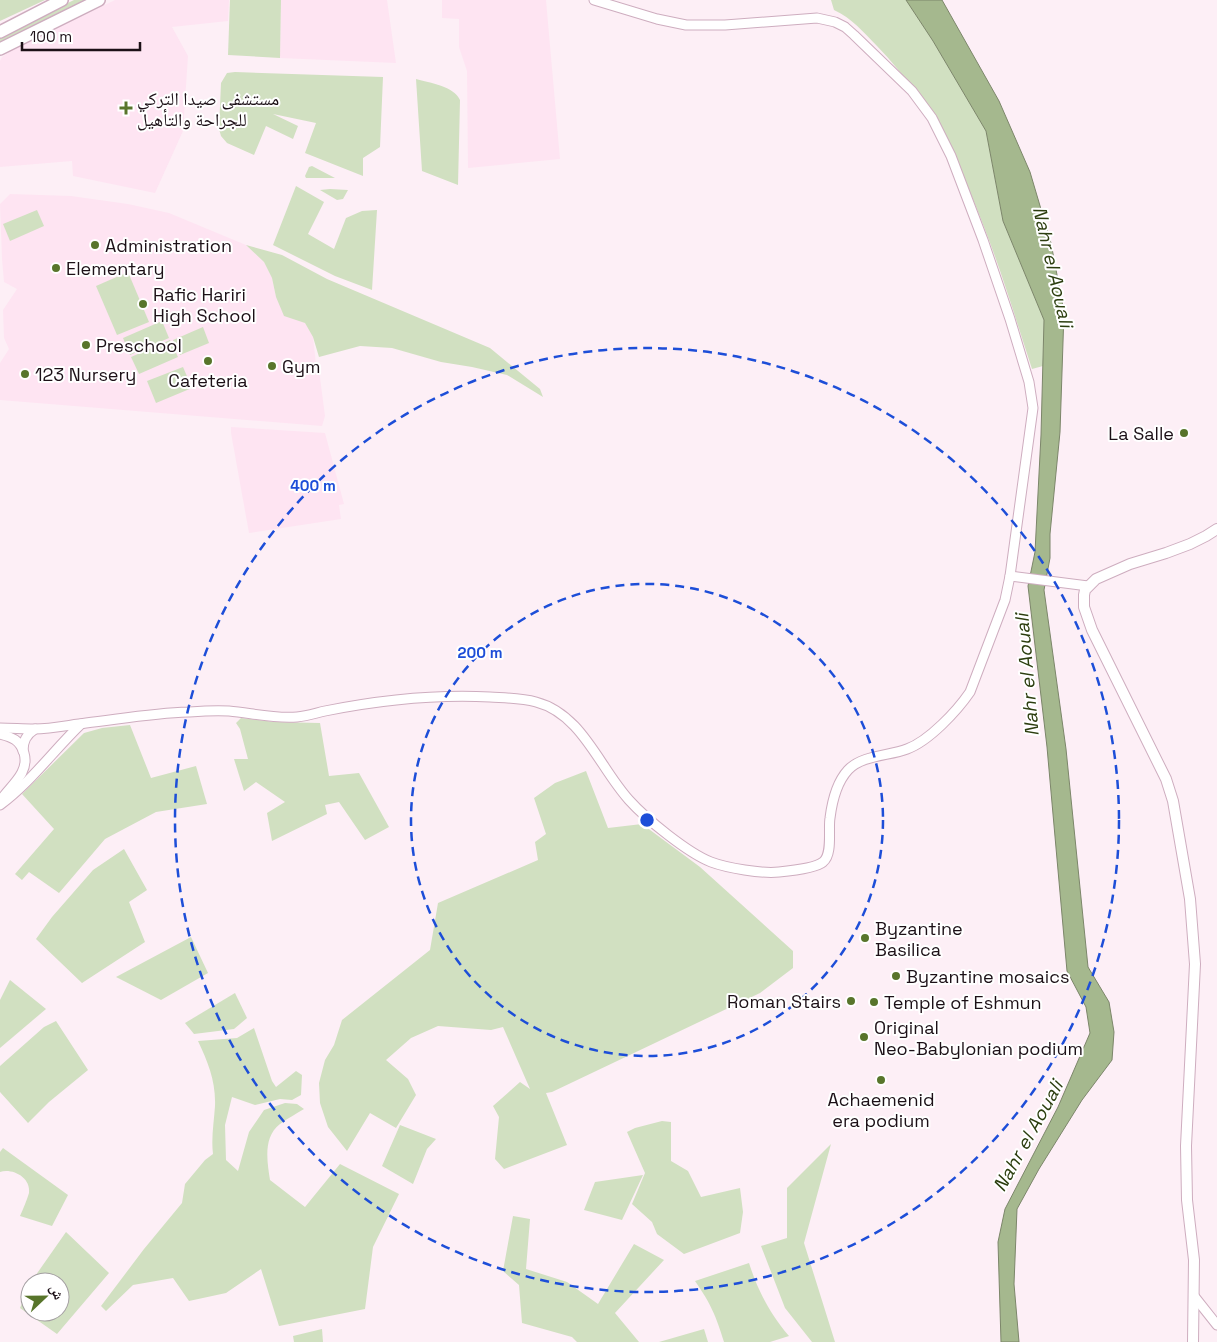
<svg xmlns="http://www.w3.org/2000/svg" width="1217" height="1342" viewBox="0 0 1217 1342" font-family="'Space Grotesk','Noto Naskh Arabic',sans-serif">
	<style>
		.built { fill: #fee4f2 }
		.green { fill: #d1e0c1 }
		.water { fill: #a5b88e; stroke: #7c866a }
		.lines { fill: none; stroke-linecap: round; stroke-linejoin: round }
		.tertiary-casing { stroke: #ceadbf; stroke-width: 11 }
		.secondary-casing { stroke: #ceadbf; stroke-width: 12 }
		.trunk-casing { stroke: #ceadbf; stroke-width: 14 }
		.tertiary { stroke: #fff; stroke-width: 9 }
		.secondary { stroke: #fff; stroke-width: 10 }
		.trunk { stroke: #fff; stroke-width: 11 }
		.ring { fill: none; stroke: #1d4ed8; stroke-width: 2.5; stroke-dasharray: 9 6 }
		.poi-dot { fill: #58752b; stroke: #fff; stroke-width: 2 }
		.labels { text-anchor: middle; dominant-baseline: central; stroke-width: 4; stroke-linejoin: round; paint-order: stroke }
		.poi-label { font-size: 18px; fill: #1c1017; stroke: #fff; text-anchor: start }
		.water-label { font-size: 19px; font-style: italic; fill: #2c3e0f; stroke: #fff }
		.centre { fill: #1d4ed8; stroke: #fff; stroke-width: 2.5 }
		.ring-label { font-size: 15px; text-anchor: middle; font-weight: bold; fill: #1d4ed8; stroke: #fff; stroke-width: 4; stroke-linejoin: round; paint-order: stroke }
	</style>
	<rect width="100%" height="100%" fill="#fdeff6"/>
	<g class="built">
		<polygon points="115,0 229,0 228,21 172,27 188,56 183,131 155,193 73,176 72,161 0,167 0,61 2,57 11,51"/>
		<polygon points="281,0 387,0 396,63 280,58"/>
		<polygon points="442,0 546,0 560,159 468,168 467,71 459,47 459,19 442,18"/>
		<polygon points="10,194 71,196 128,204 169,213 246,245 264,262 272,278 276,297 305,323 313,337 316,364 319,370 325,416 322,426 0,400 0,363 9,349 4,338 3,310 17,289 4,282 2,259 0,204"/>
		<polygon points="231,427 325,433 344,504 339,505 341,519 249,533 231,433"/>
	</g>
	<g class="green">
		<polygon points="0,0 45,0 0,21"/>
		<polygon points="74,0 87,0 0,43 0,36"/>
		<polygon points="230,0 281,0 280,58 228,55"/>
		<path d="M831,0H906L933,41L986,131L1003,221L1044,320L1043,366L1032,369C996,258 961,132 877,46C862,31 853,19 834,10Z"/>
		<polygon points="235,72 383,77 380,147 363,158 363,176 305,153 316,123 273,114 298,126 293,139 266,126 254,155 227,143 221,136 219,129 221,83 227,73"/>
		<path d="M416,79C430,83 454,86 460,100L458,185L422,171Z"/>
		<polygon points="312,166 335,178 306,178 305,176 309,167"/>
		<polygon points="296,186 324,202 308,234 334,249 346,218 362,211 377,210 372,290 335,276 273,245"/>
		<polygon points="330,189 348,190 343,199 337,200 320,190"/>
		<polygon points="37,210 44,226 10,241 3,224"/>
		<polygon points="246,245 282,255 327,279 490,348 540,389 543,397 507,375 472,367 441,362 392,348 360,346 319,357 313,337 305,323 284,316 276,297 272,278 264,262"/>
		<polygon points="128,272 149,322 117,335 96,286"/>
		<polygon points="162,321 169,338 130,355 123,338"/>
		<polygon points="203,327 209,343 180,355 173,340"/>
		<polygon points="170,340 178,357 139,374 131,357"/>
		<polygon points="183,367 192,388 156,403 147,381"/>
		<polygon points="241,718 275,722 320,723 329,776 359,773 389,827 365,840 339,802 325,805 327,814 272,841 267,813 285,802 256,782 244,791 234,759 248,759 240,729 236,723"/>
		<polygon points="130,725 151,778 196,766 207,804 156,812 105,839 59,893 29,872 22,880 15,874 54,829 22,794 84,733 102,728"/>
		<polygon points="586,771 608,828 642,824 700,867 793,951 793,968 760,993 552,1092 546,1093 567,1145 504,1169 495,1159 499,1117 493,1106 520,1082 530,1089 503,1027 491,1030 438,1026 411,1038 386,1060 408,1079 416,1095 396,1128 370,1113 347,1151 328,1127 320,1103 319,1083 325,1060 334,1045 342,1020 430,950 438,903 538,860 535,842 546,834 534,798 555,783"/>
		<polygon points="124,849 147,890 129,902 145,942 82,983 36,939 52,917 93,870"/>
		<polygon points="191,937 208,973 161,1000 116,977"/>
		<polygon points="10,980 46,1009 0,1048 0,1000"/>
		<polygon points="235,993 247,1018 234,1029 194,1034 185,1023"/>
		<polygon points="56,1021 88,1070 49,1102 28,1123 0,1092 0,1066 44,1027"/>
		<path d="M254,1028L272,1081L276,1087L296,1071L302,1075L301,1095L292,1100L280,1099L255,1105L232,1097L225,1125L226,1160L238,1171L249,1132L264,1110L285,1103L297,1104L304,1109C296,1114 288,1118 280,1124C263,1137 267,1161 270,1180L305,1207L340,1164L399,1194L373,1247L365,1309L279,1326L261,1269L226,1293L189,1301L173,1278L133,1285L106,1311L101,1306L144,1249L182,1203L185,1184L205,1160L213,1154C211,1138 214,1122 215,1106C216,1082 208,1062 198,1041L237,1038Z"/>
		<polygon points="662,1121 671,1122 671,1161 688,1171 701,1197 740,1188 743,1212 740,1233 684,1254 657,1234 652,1222 632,1204 645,1173 627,1132 635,1128"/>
		<polygon points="400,1125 436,1139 427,1149 413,1184 382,1166"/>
		<polygon points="831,1144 804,1243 835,1342 812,1342 785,1308 761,1246 787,1238 787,1188"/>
		<path d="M3,1148L68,1195L52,1226L20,1216C23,1209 27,1200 29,1193C31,1177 12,1168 0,1172V1152Z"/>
		<polygon points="643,1175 622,1220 584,1210 595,1182"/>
		<polygon points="513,1216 530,1219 526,1269 567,1282 598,1304 634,1244 664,1260 615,1313 639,1342 577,1342 572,1337 522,1323 519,1285 503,1271"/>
		<polygon points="66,1232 109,1273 57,1334 20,1308 30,1285 30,1312 60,1312 60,1282 31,1282"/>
		<path d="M749,1263C758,1291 770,1314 789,1336L770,1342H724C716,1316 711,1304 695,1281Z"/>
		<polygon points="322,1329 323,1342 294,1342 293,1336"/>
		<polygon points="704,1329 708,1342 659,1342"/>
	</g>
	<polygon class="water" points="906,0 942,0 999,101 1030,172 1051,243 1064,312 1060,432 1050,534 1050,558 1044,590 1066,749 1088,967 1109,1002 1114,1032 1112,1060 1082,1100 1039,1169 1017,1209 1014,1284 1019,1342 1001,1342 998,1242 1005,1209 1058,1107 1090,1033 1086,1007 1067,971 1047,747 1028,586 1035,552 1041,435 1044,320 1003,221 986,131 933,41"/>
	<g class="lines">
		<g class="tertiary-casing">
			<g id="tertiary">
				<polyline points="1010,576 1088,586"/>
				<path d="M0,728C11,728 23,729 34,729C52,729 69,725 86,723C120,719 154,713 188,712C202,711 215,710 229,711C251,713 274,719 297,717C307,716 316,713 325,711C380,700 434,694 490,697C506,698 521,698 536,702C582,714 599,767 629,800C646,819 688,853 711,862C727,868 762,874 779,872C789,871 816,868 823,862C833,854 828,829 830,818C832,802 837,782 848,770C862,755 889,756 907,749C929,741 957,711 970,692L1005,600L1010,576L1033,408L1029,382L1010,319L983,240L951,156L932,118L912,91L854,35L845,27L835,22L817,18L725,25H686L657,19L594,0"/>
				<path d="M0,734C12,737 20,740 24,753C30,773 10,786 0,801"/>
				<path d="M23,751C23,741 26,735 35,729"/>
				<path d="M0,805C31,782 53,751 81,724"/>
				<polyline points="1194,1296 1217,1325"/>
			</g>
		</g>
		<g class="secondary-casing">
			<polyline id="secondary" points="1193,1342 1194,1260 1187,1200 1186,1146 1195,964 1190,899 1173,801 1166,779 1092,630 1084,607 1084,595 1085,590 1096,579 1130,564 1166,553 1190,544 1206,536 1217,529"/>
		</g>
		<g class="trunk-casing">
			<g id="trunk">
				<polyline points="0,32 62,0"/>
				<polyline points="0,49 99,0"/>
			</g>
		</g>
		<use href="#tertiary" class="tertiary"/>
		<use href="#secondary" class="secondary"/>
		<use href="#trunk" class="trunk"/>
	</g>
	<g class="ring">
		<circle cx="647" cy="820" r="236"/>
		<circle cx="647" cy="820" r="472"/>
	</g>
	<g class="poi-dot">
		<path d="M123.5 100.5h5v5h5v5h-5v5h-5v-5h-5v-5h5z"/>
		<circle cx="95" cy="245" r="5"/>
		<circle cx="56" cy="268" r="5"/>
		<circle cx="143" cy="304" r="5"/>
		<circle cx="86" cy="345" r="5"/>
		<circle cx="208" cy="361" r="5"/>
		<circle cx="272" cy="366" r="5"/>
		<circle cx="25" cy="374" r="5"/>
		<circle cx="1184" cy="433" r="5"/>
		<circle cx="865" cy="938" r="5"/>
		<circle cx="896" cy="976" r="5"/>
		<circle cx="851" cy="1001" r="5"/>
		<circle cx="874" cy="1002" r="5"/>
		<circle cx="864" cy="1037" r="5"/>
		<circle cx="881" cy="1080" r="5"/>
	</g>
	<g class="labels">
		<g class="poi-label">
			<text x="137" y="98">مستشفى صيدا التركي<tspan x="137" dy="21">للجراحة والتأهيل</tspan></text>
			<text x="105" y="245">Administration</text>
			<text x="66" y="268">Elementary</text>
			<text x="153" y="294">Rafic Hariri<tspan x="153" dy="21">High School</tspan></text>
			<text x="96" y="345">Preschool</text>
			<text x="282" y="366">Gym</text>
			<text x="35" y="374">123 Nursery</text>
			<text x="208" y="380" text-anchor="middle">Cafeteria</text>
			<text x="1174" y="433" text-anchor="end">La Salle</text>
			<text x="875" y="928">Byzantine<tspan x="875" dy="21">Basilica</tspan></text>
			<text x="906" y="976">Byzantine mosaics</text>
			<text x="841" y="1001" text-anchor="end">Roman Stairs</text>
			<text x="884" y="1002">Temple of Eshmun</text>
			<text x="874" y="1027">Original<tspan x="874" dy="21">Neo-Babylonian podium</tspan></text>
			<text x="881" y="1099" text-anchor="middle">Achaemenid<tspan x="881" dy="21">era podium</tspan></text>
		</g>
		<g class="water-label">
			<text transform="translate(1053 267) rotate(77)">Nahr el Aouali</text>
			<text transform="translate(1027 675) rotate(-95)">Nahr el Aouali</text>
			<text transform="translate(1028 1136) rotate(-61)">Nahr el Aouali</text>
		</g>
	</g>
	<circle cx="647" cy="820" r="8" class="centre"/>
	<g class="ring-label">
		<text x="313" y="491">400 m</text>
		<text x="480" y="658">200 m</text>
	</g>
	<g transform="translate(45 1297) rotate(68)"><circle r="24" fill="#ffffff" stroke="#a49fa2"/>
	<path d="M0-4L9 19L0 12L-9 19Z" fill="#58752b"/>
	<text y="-8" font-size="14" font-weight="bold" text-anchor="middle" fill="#1c1017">ش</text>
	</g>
	<path d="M22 42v8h118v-8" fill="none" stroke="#1c1017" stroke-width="2.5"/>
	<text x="30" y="42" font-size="15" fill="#1c1017" stroke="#ffffff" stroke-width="4" paint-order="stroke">100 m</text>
</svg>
